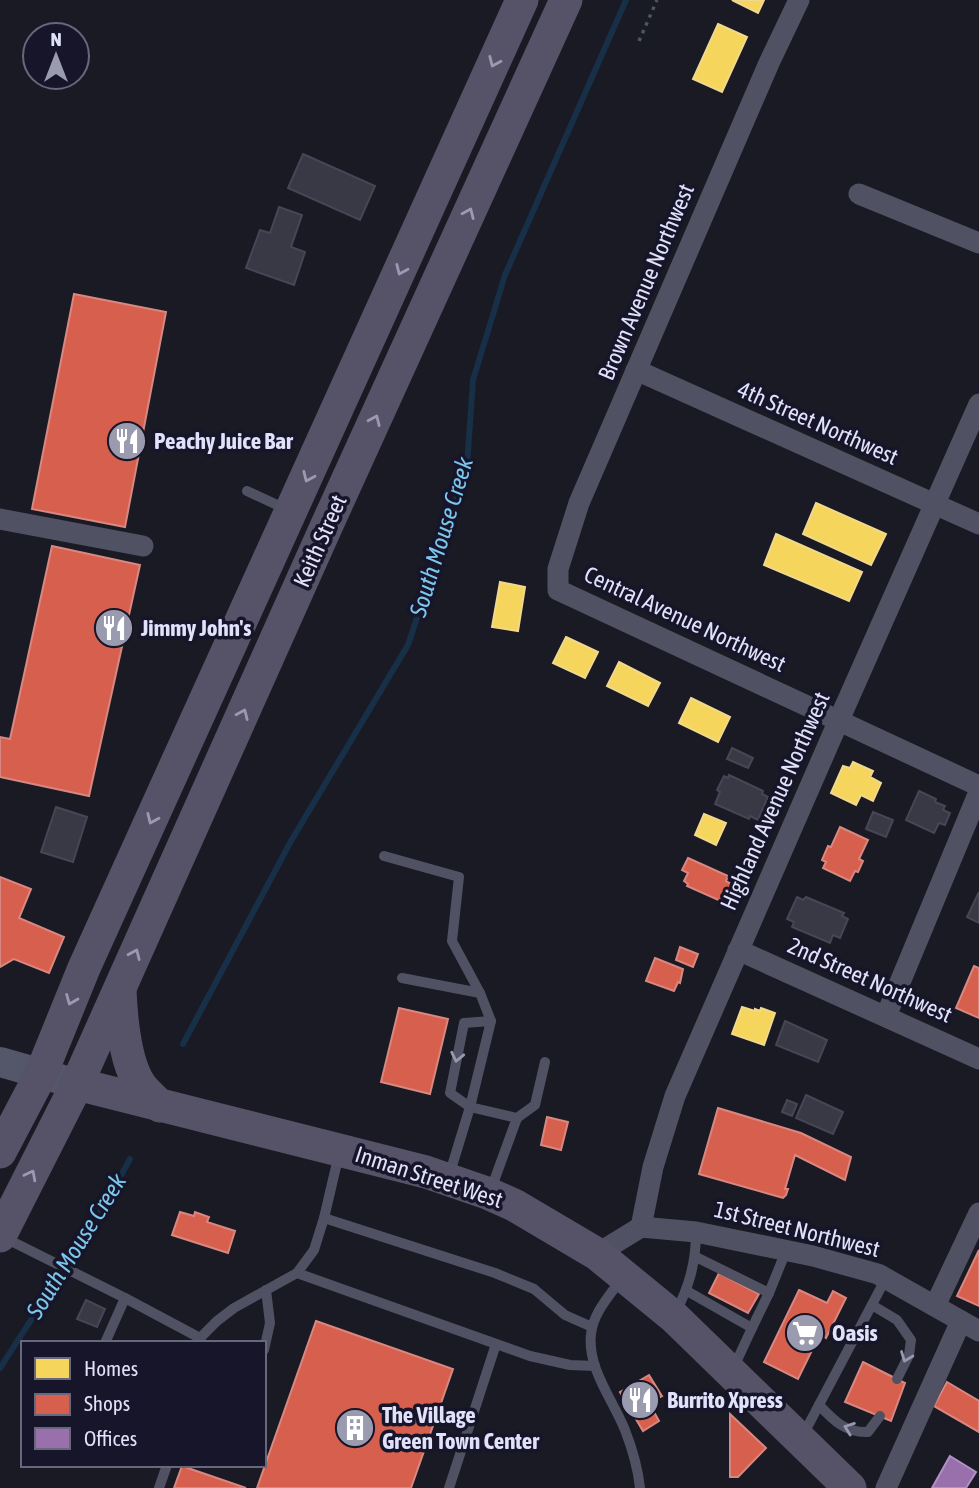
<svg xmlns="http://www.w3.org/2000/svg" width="979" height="1488" viewBox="0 0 979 1488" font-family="'Asap Condensed',sans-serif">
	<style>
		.homes { fill: #f6d55c; stroke: #f0d98c; stroke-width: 2 }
		.shops { fill: #d6604d; stroke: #d98781; stroke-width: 2 }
		.offices { fill: #9970ab; stroke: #af92c3; stroke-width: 2 }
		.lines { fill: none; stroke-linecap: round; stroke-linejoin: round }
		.stream { stroke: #172f47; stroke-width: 6 }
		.building { fill: #393945; stroke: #474556; stroke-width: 2 }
		.path { stroke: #49565f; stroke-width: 3.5; stroke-dasharray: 3.5 5; stroke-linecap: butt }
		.service { stroke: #505163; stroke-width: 10 }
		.minor { stroke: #505163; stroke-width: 21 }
		.secondary { stroke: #545669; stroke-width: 30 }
		.primary { stroke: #565268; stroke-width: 33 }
		.oneway { stroke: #9c9ab2 }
		.oneway2 { stroke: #9899af }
		.labels { text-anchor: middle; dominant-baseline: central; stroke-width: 7; stroke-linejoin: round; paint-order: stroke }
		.street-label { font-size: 23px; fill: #e1e1fb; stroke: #161529 }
		.poi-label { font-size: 23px; font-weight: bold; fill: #e1e1fb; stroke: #161529; text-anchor: start }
		.water-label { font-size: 24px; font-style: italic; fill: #7cc7ed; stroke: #161529 }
	</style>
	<rect width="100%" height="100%" fill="#1a1a24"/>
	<g class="homes">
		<polygon points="732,0 764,0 758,13"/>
		<polygon points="718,24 747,37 722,92 693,79"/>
		<polygon points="816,503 886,534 871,565 803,534"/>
		<polygon points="776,534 862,572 849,601 764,565"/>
		<polygon points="500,582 525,587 518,631 492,627"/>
		<polygon points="566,637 598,652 585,678 553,663"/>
		<polygon points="619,662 660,683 648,706 607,686"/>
		<polygon points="691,698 730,717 718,742 679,723"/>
		<polygon points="853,762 873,771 870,777 881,783 873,801 861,795 856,805 831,793 843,766 850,768"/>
		<polygon points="704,814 726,823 716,845 695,835"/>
		<polygon points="742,1007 755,1011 755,1009 760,1011 761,1008 775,1013 764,1045 732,1034"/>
	</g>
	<g class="shops">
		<polygon points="74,294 166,312 125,527 32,509"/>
		<polygon points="52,546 140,565 89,796 0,777 0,737 10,739"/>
		<polygon points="840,827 868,840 859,859 863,861 858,872 855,871 850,881 823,868 826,862 822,860 828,846 831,847"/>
		<polygon points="688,858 728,876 726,881 733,885 725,903 687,886 688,884 684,881 688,873 682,870"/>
		<polygon points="0,877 31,889 19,918 64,937 49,973 14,959 0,967"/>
		<polygon points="680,947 698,954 693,967 676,960"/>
		<polygon points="655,958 683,969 680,983 678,982 674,991 646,981"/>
		<polygon points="974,966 979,968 979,1018 956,1008"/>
		<polygon points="399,1008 448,1019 430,1094 381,1082"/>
		<polygon points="718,1108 801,1133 851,1157 845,1180 795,1155 785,1189 788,1189 786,1195 783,1198 699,1174"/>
		<polygon points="547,1117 568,1122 561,1150 541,1145"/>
		<polygon points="180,1212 194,1216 195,1212 209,1217 207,1222 235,1231 228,1253 172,1235"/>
		<polygon points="979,1250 979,1306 957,1296"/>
		<polygon points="719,1273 759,1294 748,1313 709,1293"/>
		<polygon points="799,1290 827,1303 833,1291 846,1298 826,1338 820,1334 798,1379 764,1362"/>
		<polygon points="316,1321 453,1369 411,1488 257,1488"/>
		<polygon points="863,1362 905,1383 891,1421 845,1402"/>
		<polygon points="649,1375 662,1396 649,1403 659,1421 643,1431 620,1392"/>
		<polygon points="947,1382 979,1401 979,1432 934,1406"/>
		<polygon points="730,1414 766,1448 738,1477 730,1477"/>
		<polygon points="182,1466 246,1488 174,1488"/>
	</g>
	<polygon class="offices" points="950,1456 976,1472 966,1488 932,1488"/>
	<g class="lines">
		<g class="stream">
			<polyline points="183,1044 291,841 408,645 467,466 473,380 505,275 626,0"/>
			<polyline points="0,1368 100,1213 130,1159"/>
		</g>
	</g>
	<g class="building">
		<polygon points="303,154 375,186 360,220 288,188"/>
		<polygon points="279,207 302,215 291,247 305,252 294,285 246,268 260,230 270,233"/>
		<polygon points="732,748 753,758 748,768 727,759"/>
		<polygon points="729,775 763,791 762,794 768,797 758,820 750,816 749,819 715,804 720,792 717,790 724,776 728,778"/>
		<polygon points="919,791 936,799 935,802 945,806 943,810 950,813 945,825 939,823 934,833 906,820"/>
		<polygon points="56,807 87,817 73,862 41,852"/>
		<polygon points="873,812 893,820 886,837 866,829"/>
		<polygon points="979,892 979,923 967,917"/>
		<polygon points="797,897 803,900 806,897 844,913 842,916 848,919 840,938 833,935 830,943 792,927 794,922 787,919"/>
		<polygon points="785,1021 827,1040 818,1062 776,1045"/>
		<polygon points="806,1095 843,1112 833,1134 796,1118"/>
		<polygon points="787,1100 797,1104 792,1116 782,1112"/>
		<polygon points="86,1300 105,1309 97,1327 77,1319"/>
	</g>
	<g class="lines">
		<polyline class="path" points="639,41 657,0"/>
		<g class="service">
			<polyline points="247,491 286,509"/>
			<polyline points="384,856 459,877 452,941 480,993"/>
			<polyline points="402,978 480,993 491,1021 470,1107 449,1176"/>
			<polyline points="517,1118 535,1105 545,1062"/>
			<polyline points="339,1154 324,1218 495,1273 534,1289 565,1315 592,1327"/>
			<polyline points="490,1192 517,1118 470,1107 450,1093 464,1023 491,1021"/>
			<polyline points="3,1237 125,1298"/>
			<polyline points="696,1257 769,1293 752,1328"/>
			<polyline points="297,1273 530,1356 570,1365 595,1366"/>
			<path d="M622,1278C610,1295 593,1313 591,1334C587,1368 613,1400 625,1430C632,1448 638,1469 640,1488"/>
			<polyline points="687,1291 752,1328 733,1369"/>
			<polyline points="769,1293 786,1251"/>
			<polyline points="872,1305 897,1320 911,1340 909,1355 897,1379"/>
			<path d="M675,1314C689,1287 696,1263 696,1232"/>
			<polyline points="200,1338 217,1321 234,1308 297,1273 314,1250 324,1218"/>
			<polyline points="105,1343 125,1298 200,1338 201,1343"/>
			<polyline points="264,1350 270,1323 266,1290"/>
			<path d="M819,1405C834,1421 846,1433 868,1432L880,1416"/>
			<polyline points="802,1437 886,1278"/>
			<polyline points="159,1488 167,1465"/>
			<polyline points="449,1488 496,1344"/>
		</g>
		<g class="minor">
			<polyline points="799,0 769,63 579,503 558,569 558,590 979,786"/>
			<polyline points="859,194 979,243"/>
			<polyline points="636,370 979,524"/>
			<polyline points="0,519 143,546"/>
			<polyline points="738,950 979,1059"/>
			<polyline points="886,1016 979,792"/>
			<polyline points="641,1227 653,1167 675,1096 839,720 979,404"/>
			<polyline points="597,1254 641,1227 696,1232 813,1256 878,1274 979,1331"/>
			<polyline points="935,1306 979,1213"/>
			<polyline points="886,1488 961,1321"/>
		</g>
		<polyline class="secondary" points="0,1062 77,1084"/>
		<g class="primary">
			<path d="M120,990C121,1016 125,1064 141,1086C146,1093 154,1099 160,1106"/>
			<polyline points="77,1084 426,1172 487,1193 514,1205 597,1254 674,1317 850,1488"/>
			<polyline points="0,1152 41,1074 84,968 522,0"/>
			<polyline points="0,1236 77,1084 326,527 566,0"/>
		</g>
	</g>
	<defs><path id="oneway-chevron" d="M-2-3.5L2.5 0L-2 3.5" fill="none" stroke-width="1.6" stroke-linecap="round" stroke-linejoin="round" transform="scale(1.75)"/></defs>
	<g class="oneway">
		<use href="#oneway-chevron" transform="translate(494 62) rotate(114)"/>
		<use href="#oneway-chevron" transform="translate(469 213) rotate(-66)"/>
		<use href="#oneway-chevron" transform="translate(401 270) rotate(114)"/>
		<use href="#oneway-chevron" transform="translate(375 420) rotate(-66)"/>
		<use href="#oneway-chevron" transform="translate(308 477) rotate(114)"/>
		<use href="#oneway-chevron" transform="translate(243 714) rotate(-66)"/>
		<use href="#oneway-chevron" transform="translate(152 819) rotate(114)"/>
		<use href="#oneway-chevron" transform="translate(135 954) rotate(-66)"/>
		<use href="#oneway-chevron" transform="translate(71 1000) rotate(112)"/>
		<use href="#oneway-chevron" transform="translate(31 1175) rotate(-63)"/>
	</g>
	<g class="oneway2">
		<use href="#oneway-chevron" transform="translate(457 1057) rotate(102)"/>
		<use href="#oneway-chevron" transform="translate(906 1357) rotate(111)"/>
		<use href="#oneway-chevron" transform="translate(849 1428) rotate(-160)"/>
	</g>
	<defs>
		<g id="restaurant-disc" transform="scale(2.0125)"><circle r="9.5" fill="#9b9bb0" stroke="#161529"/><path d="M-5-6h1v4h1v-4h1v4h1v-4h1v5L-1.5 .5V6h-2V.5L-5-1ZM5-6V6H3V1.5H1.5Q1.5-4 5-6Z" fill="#fff"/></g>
		<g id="supermarket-disc" transform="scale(2.0125)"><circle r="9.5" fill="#9b9bb0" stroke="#161529"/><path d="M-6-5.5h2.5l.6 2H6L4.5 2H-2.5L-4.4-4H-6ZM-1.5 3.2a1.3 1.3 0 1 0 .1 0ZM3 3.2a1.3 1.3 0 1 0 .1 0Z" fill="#fff"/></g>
		<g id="building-disc" transform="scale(2.0125)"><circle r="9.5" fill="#9b9bb0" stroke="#161529"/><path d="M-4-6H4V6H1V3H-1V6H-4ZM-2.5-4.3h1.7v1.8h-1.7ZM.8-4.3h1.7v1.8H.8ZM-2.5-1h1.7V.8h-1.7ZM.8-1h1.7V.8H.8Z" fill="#fff"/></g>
	</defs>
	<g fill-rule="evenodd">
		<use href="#restaurant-disc" x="127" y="441"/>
		<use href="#restaurant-disc" x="114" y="628"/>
		<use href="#supermarket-disc" x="805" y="1333"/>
		<use href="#restaurant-disc" x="640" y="1400"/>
		<use href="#building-disc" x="355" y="1428"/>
	</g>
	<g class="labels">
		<g class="street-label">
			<text transform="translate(646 282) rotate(-67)">Brown Avenue Northwest</text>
			<text transform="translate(818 423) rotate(24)">4th Street Northwest</text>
			<text transform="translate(320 541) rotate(-66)">Keith Street</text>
			<text transform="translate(685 619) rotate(25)">Central Avenue Northwest</text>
			<text transform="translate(775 801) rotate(-66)">Highland Avenue Northwest</text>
			<text transform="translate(870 980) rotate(24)">2nd Street Northwest</text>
			<text transform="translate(429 1177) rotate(18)">Inman Street West</text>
			<text transform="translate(797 1229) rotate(14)">1st Street Northwest</text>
		</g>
		<g class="poi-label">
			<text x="154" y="441">Peachy Juice Bar</text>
			<text x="141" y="628">Jimmy John's</text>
			<text x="832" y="1333">Oasis</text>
			<text x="667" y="1400">Burrito Xpress</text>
			<text x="382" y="1415">The Village<tspan x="382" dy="26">Green Town Center</tspan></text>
		</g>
		<g class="water-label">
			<text transform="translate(441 537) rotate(-73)">South Mouse Creek</text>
			<text transform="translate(76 1246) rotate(-58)">South Mouse Creek</text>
		</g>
	</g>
	<rect x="21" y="1341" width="245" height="126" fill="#161529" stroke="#67677d" stroke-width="2"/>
	<rect x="35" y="1358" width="35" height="21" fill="#f6d55c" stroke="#67677d" stroke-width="2"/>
	<text x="84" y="1376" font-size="21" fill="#e1e1fb">Homes</text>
	<rect x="35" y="1394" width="35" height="21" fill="#d6604d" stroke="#67677d" stroke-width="2"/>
	<text x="84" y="1411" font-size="21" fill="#e1e1fb">Shops</text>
	<rect x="35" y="1428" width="35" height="21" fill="#9970ab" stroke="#67677d" stroke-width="2"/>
	<text x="84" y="1446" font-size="21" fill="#e1e1fb">Offices</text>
	<g transform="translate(56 56)"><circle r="33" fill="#161529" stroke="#67677d" stroke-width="2"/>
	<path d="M0-5L12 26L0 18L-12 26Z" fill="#9b9bb0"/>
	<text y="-10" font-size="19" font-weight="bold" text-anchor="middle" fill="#e1e1fb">N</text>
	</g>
</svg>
